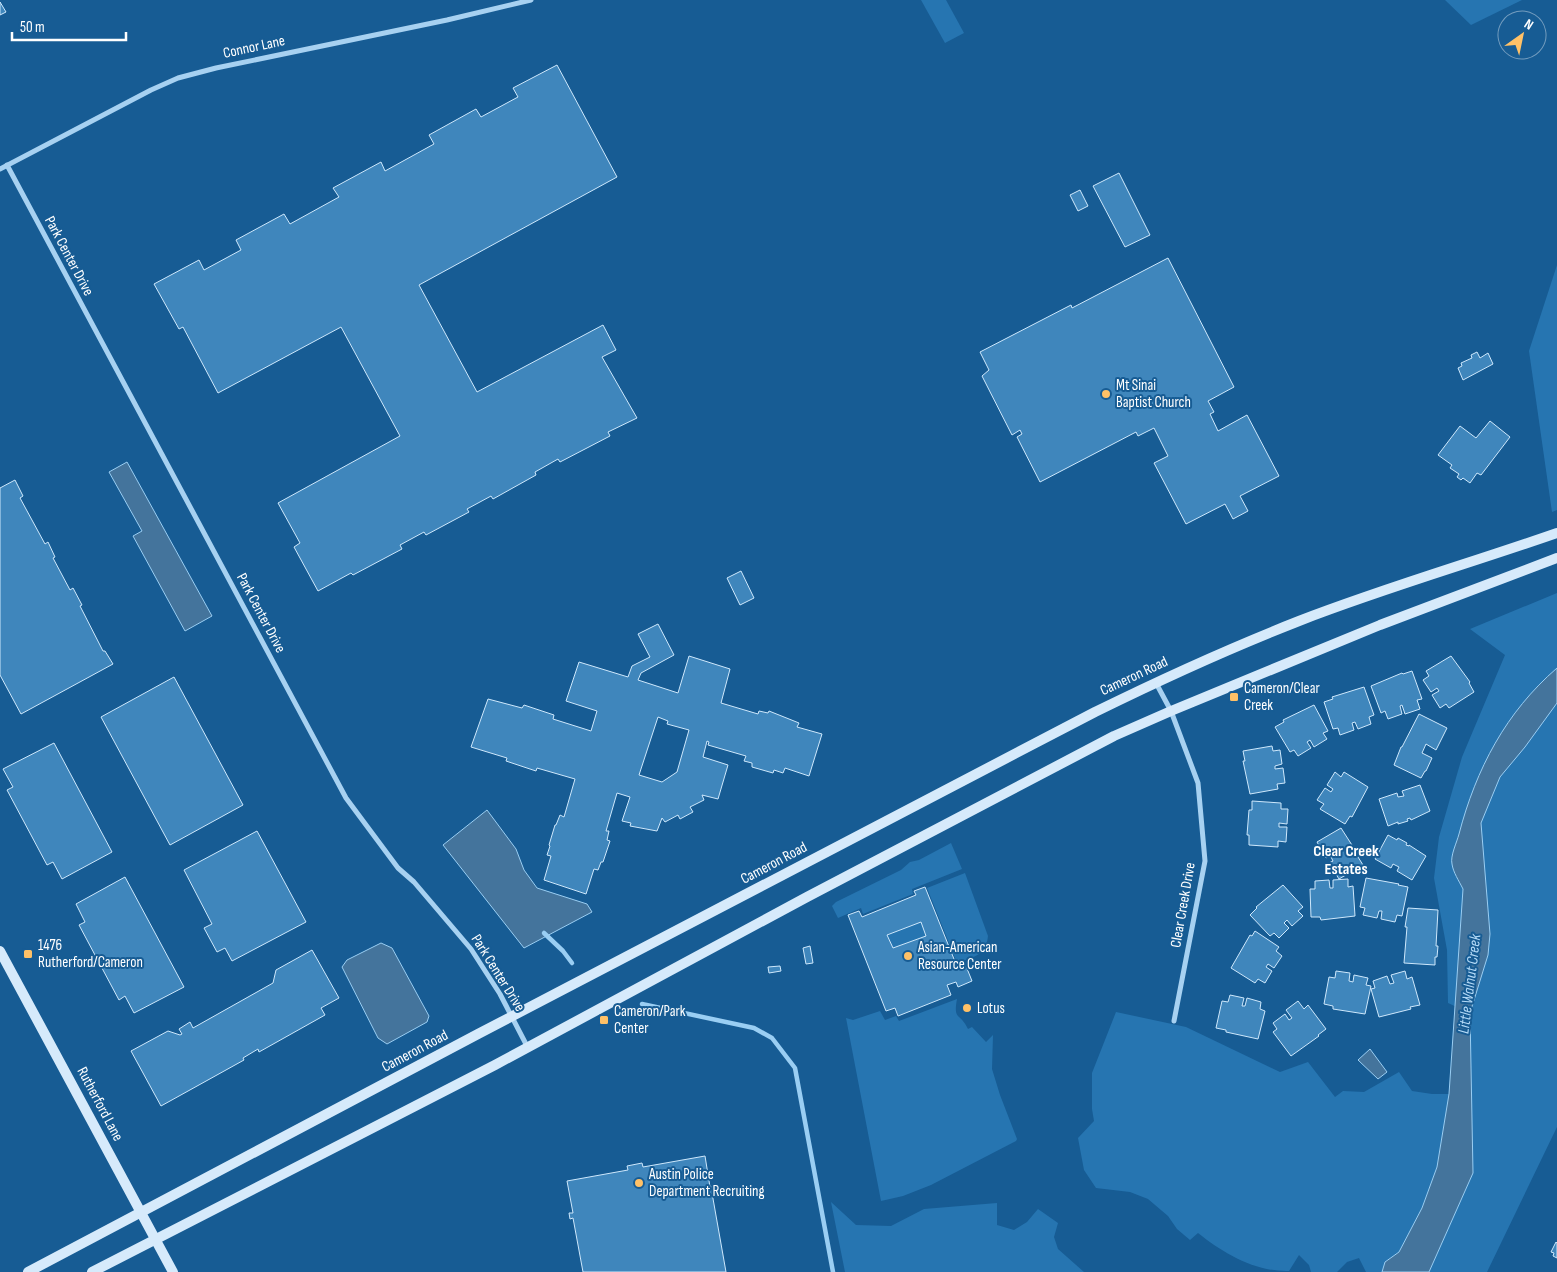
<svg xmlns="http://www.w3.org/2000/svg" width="1557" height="1272" viewBox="0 0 1557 1272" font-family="'Sofia Sans Condensed',sans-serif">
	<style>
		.green { fill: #2675b1 }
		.water { fill: #44749c; stroke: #9acef3 }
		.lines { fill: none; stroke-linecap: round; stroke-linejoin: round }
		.stream { stroke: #9acef3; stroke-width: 4.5 }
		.building { fill: #3f86bc; stroke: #cee8fc; fill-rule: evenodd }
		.street { stroke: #a7d1f1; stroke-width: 5 }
		.secondary { stroke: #d6eafb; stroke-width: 10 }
		.poi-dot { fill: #ffc167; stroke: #175c94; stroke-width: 2 }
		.labels { text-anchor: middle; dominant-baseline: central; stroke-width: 4; stroke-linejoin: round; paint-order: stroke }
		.street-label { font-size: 15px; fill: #fff; stroke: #175c94 }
		.poi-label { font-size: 15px; fill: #fff; stroke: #175c94; text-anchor: start }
		.neighbourhood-label { font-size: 16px; font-weight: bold; fill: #fff; stroke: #175c94 }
		.water-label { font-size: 16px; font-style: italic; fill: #b4daf7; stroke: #175c94 }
	</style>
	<rect width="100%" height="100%" fill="#175c94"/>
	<g class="green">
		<polygon points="921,0 946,0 964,33 945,43"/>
		<polygon points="1445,0 1522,0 1471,25"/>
		<polygon points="1557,265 1557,510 1552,512 1529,351"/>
		<polygon points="1557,593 1557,1127 1487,1272 1429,1272 1473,1173 1470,1013 1448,1003 1447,950 1434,878 1439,837 1462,757 1505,655 1470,629"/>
		<polygon points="951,843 962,869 912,889 913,894 863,914 861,908 838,918 832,906 836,902 901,870 910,862 919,860"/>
		<path d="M965,873L988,936C986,956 973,957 957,963L927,888Z"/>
		<polygon points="921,922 926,936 893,948 887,935"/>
		<path d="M957,999C953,1021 960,1012 968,1029L972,1027L986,1042L993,1035L992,1069L1000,1095L1017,1139L1016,1141L931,1185L903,1196L881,1201L846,1018L853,1020L880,1011L885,1020L896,1016L899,1021Z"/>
		<path d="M1116,1012L1186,1027L1280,1072L1308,1062L1335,1097L1343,1091L1364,1092L1399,1072L1412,1091L1432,1094H1449L1437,1167L1422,1208L1399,1252L1385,1262L1382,1272H1366L1359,1258L1347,1262L1337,1272H1311L1309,1265L1299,1255L1289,1271C1255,1272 1223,1253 1198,1233L1190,1240L1177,1229L1168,1216L1148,1199L1130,1192L1096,1188L1084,1170L1078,1138L1094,1121L1092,1109V1073Z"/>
		<polygon points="831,1202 856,1225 891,1226 924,1209 997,1203 997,1225 1014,1230 1027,1222 1038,1209 1058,1223 1054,1237 1058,1249 1084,1272 845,1272"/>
	</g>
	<g class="water">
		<polygon points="127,462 212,616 185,631 133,536 142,531 109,472"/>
		<path d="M1557,668V703L1525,747L1500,777L1481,823L1490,934L1488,955L1470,1013L1473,1173L1429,1272H1382L1385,1262L1399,1252L1422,1208L1437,1167L1449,1094L1463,889C1459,881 1453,872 1452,864C1450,856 1457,842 1459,834C1476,769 1506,712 1557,668Z"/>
		<polygon points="487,810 516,849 524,870 537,888 587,904 592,912 524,948 443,845"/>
		<polygon points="381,943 392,948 429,1016 427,1022 387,1044 378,1038 342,967 347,960"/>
		<polygon points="1370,1049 1387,1072 1378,1079 1358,1060"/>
	</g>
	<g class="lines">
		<g class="stream">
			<polyline points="544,933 563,951 572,963"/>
			<polyline points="642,1004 754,1028 772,1038 795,1068 833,1272"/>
		</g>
	</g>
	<g class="building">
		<polygon points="0,2 6,12 0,15"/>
		<polygon points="557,65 617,177 419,285 477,392 603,325 616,350 602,357 637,418 608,432 610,436 560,462 558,459 535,472 536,475 493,499 491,496 467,509 469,512 426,535 424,532 400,545 402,549 353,575 351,573 318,591 294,547 300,543 278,503 400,436 341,327 218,393 183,327 179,329 154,284 199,260 204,270 241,250 236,240 284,214 290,224 339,197 333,188 381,162 385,171 434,144 429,135 476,109 481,117 518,97 513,88"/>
		<polygon points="1119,173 1150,235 1125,247 1093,186"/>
		<polygon points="1080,190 1088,206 1078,211 1070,195"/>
		<polygon points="1168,258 1234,387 1208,401 1214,412 1210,414 1218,431 1247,415 1279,476 1240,496 1248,511 1233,519 1225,504 1186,524 1154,463 1168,456 1154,428 1138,436 1136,432 1040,482 1017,437 1022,434 1020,430 1012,435 982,376 989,370 980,352 1071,305 1072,308"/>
		<polygon points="1477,352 1480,358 1488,353 1493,364 1463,380 1458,368 1462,366 1461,363 1472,358 1471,355"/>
		<polygon points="1490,421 1510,437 1481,475 1477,473 1470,483 1463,478 1461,480 1457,477 1459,474 1450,468 1452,465 1438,455 1460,426 1476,438"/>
		<polygon points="15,480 23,496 20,498 45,544 48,542 55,557 53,558 70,590 73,588 82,605 80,606 103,651 105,651 113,664 21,714 0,675 0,488"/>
		<polygon points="741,571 754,598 740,605 727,578"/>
		<path d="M658,624L674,655L641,673L638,680L678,693L689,656L730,669L721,703L758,714L759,711L768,713L769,711L799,723L797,727L822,734L809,776L785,768L783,773L774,770L773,773L752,767V763L744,761L746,756L708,745L709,742L707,741L703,757L728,765L718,799L702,795L704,800L690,807L693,812L680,819L678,815L665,822L662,818L657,831L630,826L631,823L622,821L630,797L617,793L606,831H609L607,840L610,841L603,862H601L598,870L594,869L586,894L544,880L551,856L547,855L550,846L549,845L555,825H556L560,815L564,817L575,779L537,768L536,771L506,761L507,758L471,747L488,699L522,708L524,705L554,715L553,719L591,731L597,711L566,701L579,662L628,677L632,666L650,657L638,634ZM658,717L668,721L667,724L689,730L677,772L662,782L639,775Z"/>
		<polygon points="1451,656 1470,682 1469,683 1474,692 1449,708 1446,704 1440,708 1432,695 1439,691 1437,688 1431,692 1423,680 1429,676 1426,671"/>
		<polygon points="1412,671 1422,699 1417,700 1420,709 1405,714 1402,705 1400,706 1402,714 1388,719 1385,711 1381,713 1371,686 1402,673 1403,674"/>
		<polygon points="174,677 243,805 170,845 101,717"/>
		<polygon points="1364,687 1374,715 1369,717 1371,724 1358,729 1355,722 1352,723 1354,730 1340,735 1338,728 1333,729 1324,702 1333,699 1332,697"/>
		<polygon points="1314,705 1328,731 1323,733 1327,739 1314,747 1310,740 1307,742 1311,748 1298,756 1294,750 1290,752 1275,727 1284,722 1283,720"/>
		<polygon points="1419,714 1447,728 1436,750 1426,744 1422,753 1432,758 1426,771 1425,771 1421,778 1394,765 1401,747 1402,747"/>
		<polygon points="54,743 112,852 62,879 53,862 47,865 7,790 13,787 3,769"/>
		<polygon points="1272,746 1273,751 1280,750 1282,764 1275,766 1275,769 1283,768 1285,783 1277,784 1278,789 1250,794 1243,761 1245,761 1243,751"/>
		<polygon points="1335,772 1341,777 1344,772 1368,787 1352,817 1350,816 1345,824 1320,809 1324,804 1317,800 1325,788 1331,792 1333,789 1327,785"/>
		<polygon points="1420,785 1430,811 1411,820 1410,818 1407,819 1408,821 1398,824 1398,822 1388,826 1379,799 1397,793 1398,797 1404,796 1402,791"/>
		<polygon points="1252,801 1281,803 1281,809 1288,809 1287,824 1279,823 1279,827 1287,827 1286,842 1278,841 1278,847 1249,845 1249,835 1247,835 1249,810 1252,810"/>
		<polygon points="1341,828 1359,856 1358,857 1363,865 1339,879 1329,863 1333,861 1330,855 1326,858 1317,842"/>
		<polygon points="257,831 306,922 232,961 225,948 217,952 204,928 212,924 184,870"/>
		<polygon points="1388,835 1397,840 1398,838 1407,843 1406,845 1409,846 1409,845 1426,856 1412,880 1397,871 1399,867 1393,864 1391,868 1375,859"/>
		<polygon points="125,877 184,987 134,1013 125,996 119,1000 79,925 85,922 76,904"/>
		<polygon points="1366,878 1399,884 1398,885 1408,887 1402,916 1397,915 1395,922 1381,919 1382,911 1379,911 1377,918 1363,915 1365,908 1360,907"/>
		<polygon points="1348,879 1348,887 1353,886 1355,916 1321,920 1320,917 1311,917 1310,889 1315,889 1315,881 1329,880 1330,888 1333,888 1333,880"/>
		<polygon points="1283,885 1303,907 1298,911 1303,916 1292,926 1287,920 1284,923 1289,928 1279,938 1274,933 1270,936 1250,915 1257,908 1256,907"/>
		<path d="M925,887L958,969L966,966L972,981L958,987L956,982L947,985L951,995L898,1016L895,1008L886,1011L848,915L859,911L862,917L916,895L914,891ZM921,922L926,936L893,948L887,935Z"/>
		<polygon points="1408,908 1438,910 1436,946 1438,946 1437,957 1435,957 1435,965 1404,963 1407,927 1405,927"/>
		<polygon points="1255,931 1279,947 1276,951 1282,956 1274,968 1268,964 1266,967 1272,971 1265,983 1258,979 1255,983 1231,968 1250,935 1252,936"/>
		<polygon points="810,946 813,963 806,964 803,948"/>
		<polygon points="312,950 339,998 321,1008 325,1015 259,1052 258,1049 243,1058 244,1060 161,1106 131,1051 168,1031 180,1035 182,1034 179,1029 190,1022 193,1028 273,983 276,970"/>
		<polygon points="780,966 781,971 769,973 768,967"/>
		<polygon points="1336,971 1350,973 1349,981 1353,982 1354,975 1368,978 1366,985 1371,986 1365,1014 1333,1009 1333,1006 1324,1004 1329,977 1335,978"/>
		<polygon points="1405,971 1407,979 1412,977 1420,1005 1410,1007 1411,1009 1379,1017 1371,989 1375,988 1373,981 1387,976 1390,984 1394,983 1391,975"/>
		<polygon points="1230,995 1244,998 1242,1006 1245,1006 1247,998 1261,1002 1260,1009 1265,1011 1258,1039 1226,1032 1226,1030 1216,1028 1222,1001 1228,1002"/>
		<polygon points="1298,1001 1304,1009 1308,1005 1326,1029 1318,1035 1319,1036 1291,1056 1273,1032 1277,1029 1273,1023 1285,1014 1289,1020 1292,1018 1286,1010"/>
		<polygon points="705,1156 710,1187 713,1187 714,1193 712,1193 726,1272 583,1272 573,1218 570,1219 569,1213 573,1213 567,1181 628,1170 627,1166 642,1163 643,1167"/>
		<polygon points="1556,1242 1557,1243 1557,1258 1553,1256 1554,1253 1551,1252"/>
	</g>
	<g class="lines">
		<g class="street">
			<polyline points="7,165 346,798 398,868 414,882 471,949 500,994 528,1048"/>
			<polyline points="0,169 151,90 178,78 216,68 447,20 531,0"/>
			<polyline points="1156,683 1171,711 1198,783 1205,861 1174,1021"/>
		</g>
		<g class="secondary">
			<polyline points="0,951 173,1272"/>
			<path d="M28,1272L478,1034L1095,712C1162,679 1230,648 1299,621C1384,588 1471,563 1557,533"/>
			<polyline points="92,1272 495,1065 807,897 1114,736 1171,711 1380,625 1557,558"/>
		</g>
	</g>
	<g class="poi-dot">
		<circle cx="1106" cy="394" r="5"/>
		<rect x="1229" y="692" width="10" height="10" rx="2.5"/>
		<rect x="23" y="949" width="10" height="10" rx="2.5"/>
		<circle cx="908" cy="956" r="5"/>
		<circle cx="967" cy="1008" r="5"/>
		<rect x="599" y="1015" width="10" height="10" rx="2.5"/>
		<circle cx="639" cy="1183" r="5"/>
	</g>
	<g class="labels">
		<g class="street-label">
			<text transform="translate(254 47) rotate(-12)">Connor Lane</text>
			<text transform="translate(69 256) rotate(62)">Park Center Drive</text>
			<text transform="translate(261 613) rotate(62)">Park Center Drive</text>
			<text transform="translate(1134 676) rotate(-25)">Cameron Road</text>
			<text transform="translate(774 863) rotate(-28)">Cameron Road</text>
			<text transform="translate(1183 905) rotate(-80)">Clear Creek Drive</text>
			<text transform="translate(498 973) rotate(58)">Park Center Drive</text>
			<text transform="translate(415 1051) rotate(-28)">Cameron Road</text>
			<text transform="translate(100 1104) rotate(62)">Rutherford Lane</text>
		</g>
		<g class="poi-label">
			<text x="1116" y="385">Mt Sinai<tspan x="1116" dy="17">Baptist Church</tspan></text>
			<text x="1244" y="688">Cameron/Clear<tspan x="1244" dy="17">Creek</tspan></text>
			<text x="38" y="945">1476<tspan x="38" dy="17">Rutherford/Cameron</tspan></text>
			<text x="918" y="947">Asian-American<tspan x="918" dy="17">Resource Center</tspan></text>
			<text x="977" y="1008">Lotus</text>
			<text x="614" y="1011">Cameron/Park<tspan x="614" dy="17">Center</tspan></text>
			<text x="649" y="1174">Austin Police<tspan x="649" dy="17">Department Recruiting</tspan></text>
		</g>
		<g class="neighbourhood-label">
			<text x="1346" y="851">Clear Creek<tspan x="1346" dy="18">Estates</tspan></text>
		</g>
		<g class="water-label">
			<text transform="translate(1470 984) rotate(-83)">Little Walnut Creek</text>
		</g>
	</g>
	<g transform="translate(1522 35) rotate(33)"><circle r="24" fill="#175c94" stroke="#749dbf"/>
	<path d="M0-4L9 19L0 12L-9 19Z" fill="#ffc167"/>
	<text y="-8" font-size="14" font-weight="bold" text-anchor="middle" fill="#ffffff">N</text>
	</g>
	<path d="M12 32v8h114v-8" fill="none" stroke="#ffffff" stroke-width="2.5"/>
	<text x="20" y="32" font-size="15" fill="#ffffff" stroke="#175c94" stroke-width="4" paint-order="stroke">50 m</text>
</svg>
